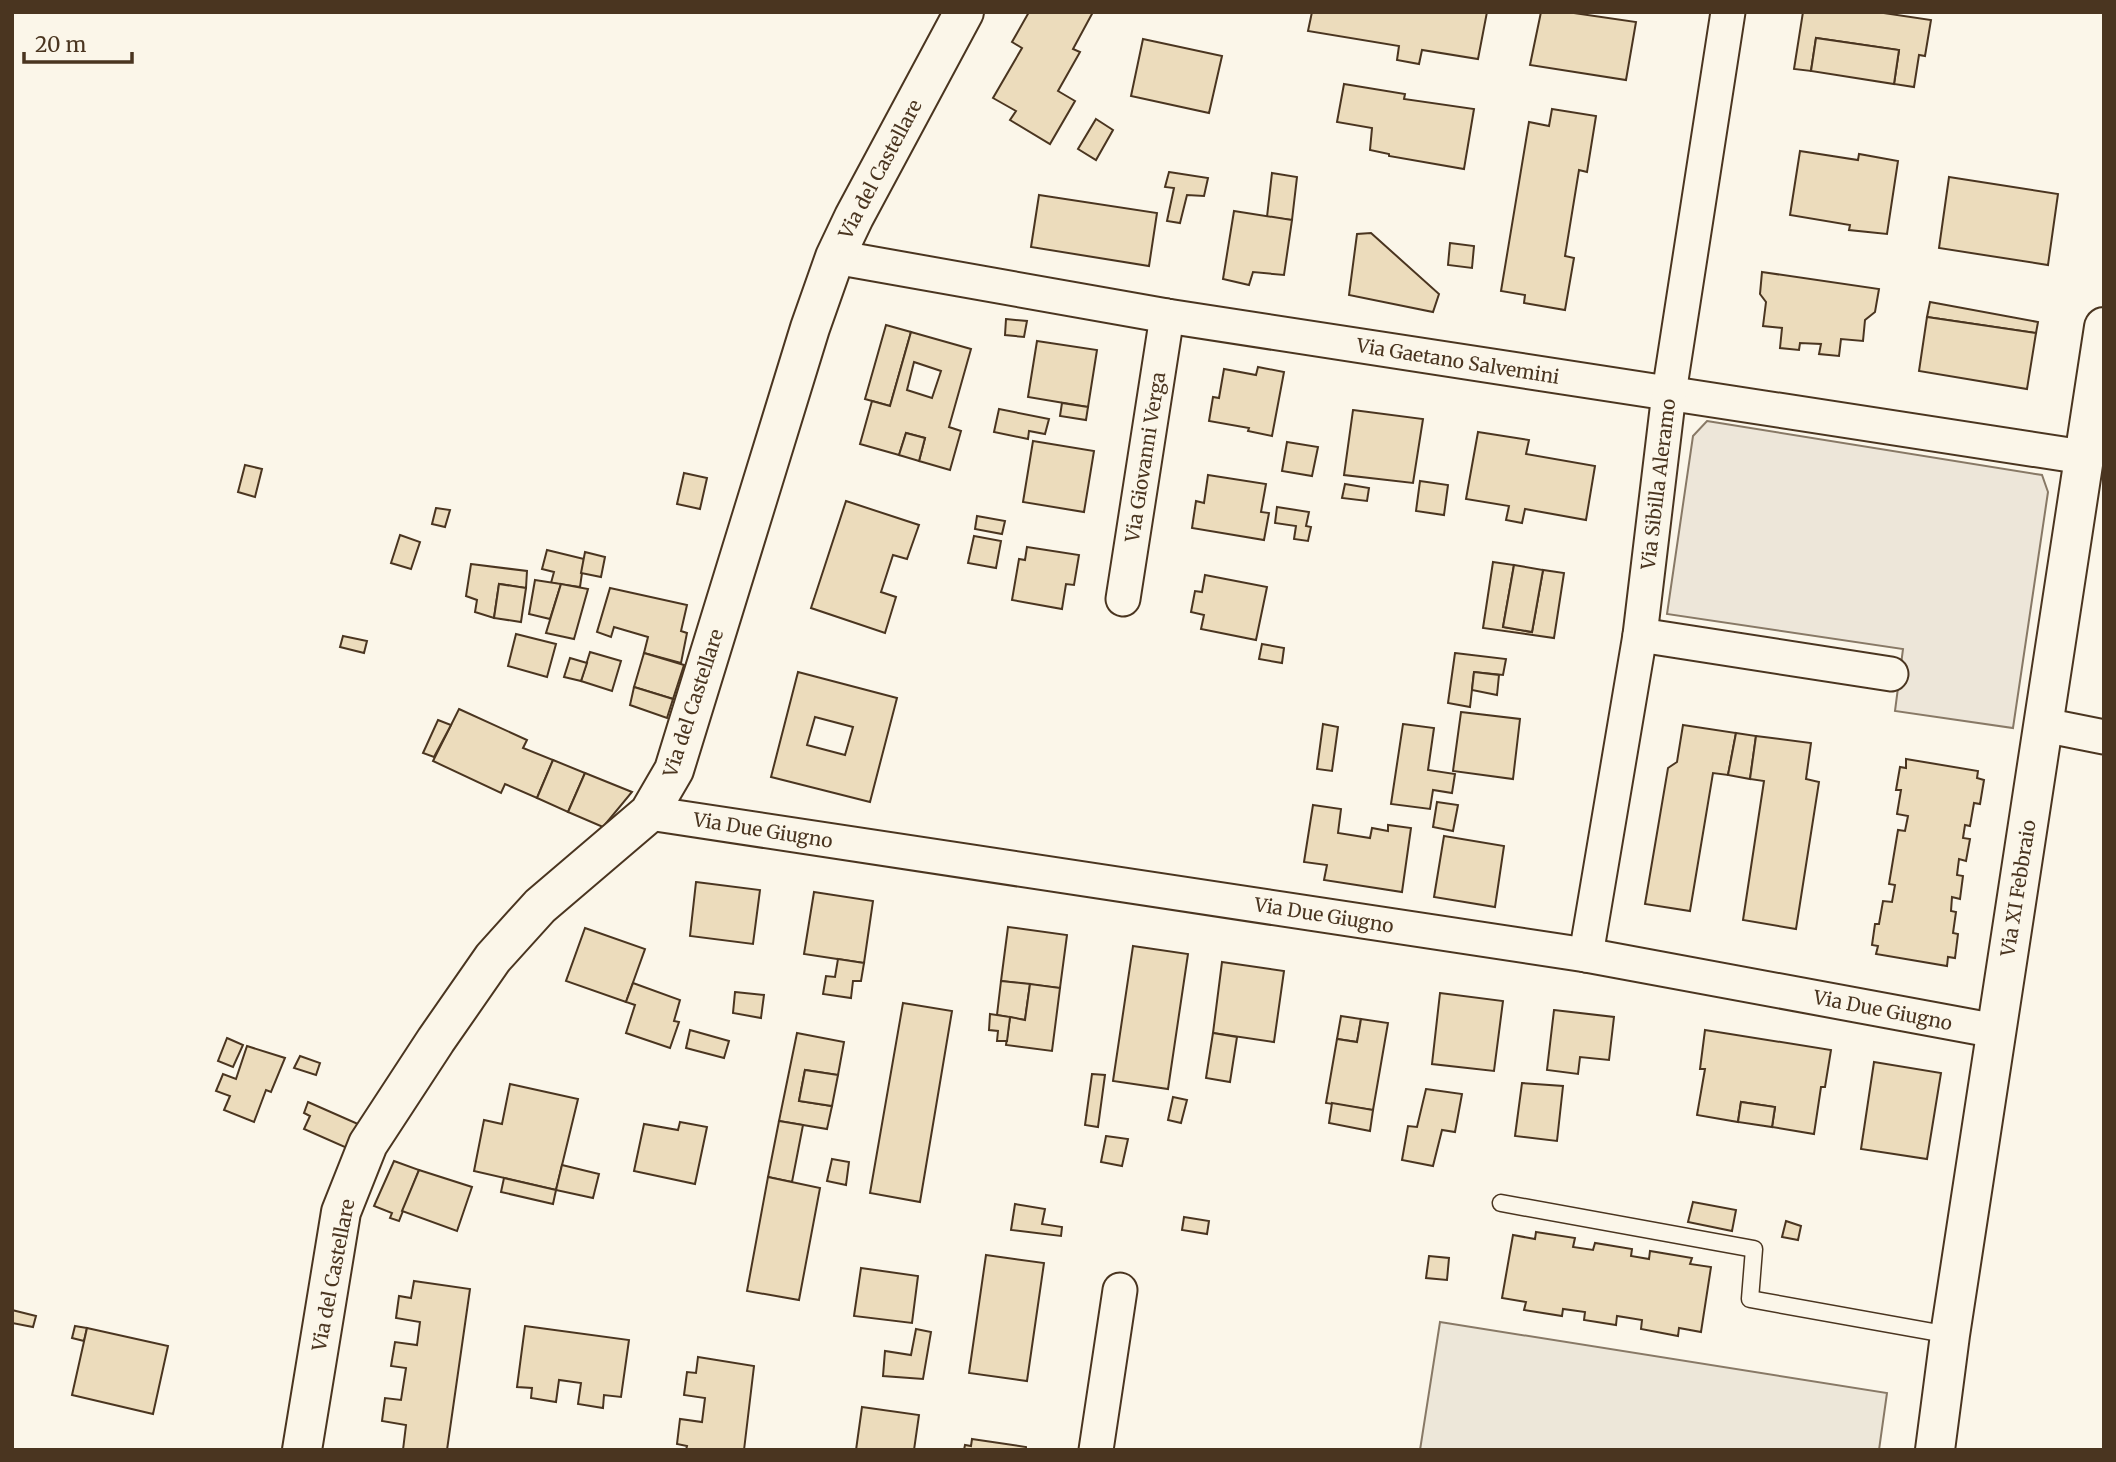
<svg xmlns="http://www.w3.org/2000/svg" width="2116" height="1462" viewBox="0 0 2116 1462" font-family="Merriweather,serif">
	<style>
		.green { fill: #ede6d9; stroke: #887966; stroke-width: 2 }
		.parking { fill: #ede7d9; stroke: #887966; stroke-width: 2 }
		.building { fill: #ecdcbc; stroke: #4a3520; stroke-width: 2; fill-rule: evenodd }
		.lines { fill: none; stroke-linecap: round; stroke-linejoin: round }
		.service-casing { stroke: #4a3520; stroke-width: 19 }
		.minor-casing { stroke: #4a3520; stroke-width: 37 }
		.tertiary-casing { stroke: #4a3520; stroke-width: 42 }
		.secondary-casing { stroke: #4a3520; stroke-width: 42 }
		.service { stroke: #fbf6e9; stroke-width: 16 }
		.minor { stroke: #fbf6e9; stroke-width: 33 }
		.tertiary { stroke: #fbf6e9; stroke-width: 38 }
		.secondary { stroke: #fbf6e9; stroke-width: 38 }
		.labels { text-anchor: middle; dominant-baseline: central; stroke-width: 5; stroke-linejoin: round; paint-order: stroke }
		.street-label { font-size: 19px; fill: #4a3520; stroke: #fbf6e9 }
	</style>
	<rect width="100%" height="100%" fill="#fbf6e9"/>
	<polygon class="green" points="1707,421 2042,475 2048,492 2013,728 1895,711 1903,649 1667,614 1693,436"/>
	<polygon class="parking" points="1440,1322 1887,1393 1879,1450 1420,1450"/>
	<g class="building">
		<polygon points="1029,12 1093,12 1073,49 1080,52 1058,91 1075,101 1050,144 1010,120 1016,111 993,98 1022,48 1012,42"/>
		<polygon points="1312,12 1487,12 1478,59 1422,50 1419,64 1397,60 1399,46 1308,31"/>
		<polygon points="1541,12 1567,12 1636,22 1626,80 1530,65"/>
		<polygon points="1803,12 1877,12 1931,20 1925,56 1919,55 1914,87 1894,84 1899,50 1816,38 1811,71 1794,69"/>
		<polygon points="1816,38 1899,50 1894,84 1811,71"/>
		<polygon points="1143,39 1222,56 1209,113 1131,96"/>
		<polygon points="1344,84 1405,94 1404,99 1474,109 1464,169 1389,156 1389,154 1370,150 1372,128 1337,122"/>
		<polygon points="1552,109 1596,116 1587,172 1579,170 1565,256 1574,258 1565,310 1524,303 1525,295 1501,291 1529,122 1549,126"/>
		<polygon points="1096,119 1113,130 1096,160 1078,149"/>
		<polygon points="1800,151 1858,160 1859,154 1898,161 1887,234 1849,230 1850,225 1790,215"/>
		<polygon points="1169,172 1208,178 1204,196 1187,195 1180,223 1167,221 1174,188 1165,187"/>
		<polygon points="1272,173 1297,177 1292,220 1267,217"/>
		<polygon points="1949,177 2058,194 2048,265 1939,248"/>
		<polygon points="1039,195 1157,213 1149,266 1031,247"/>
		<polygon points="1234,211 1292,220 1284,275 1253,272 1249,285 1223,279"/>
		<polygon points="1371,233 1439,294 1433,312 1349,295 1357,234"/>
		<polygon points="1450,243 1474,246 1472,268 1448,265"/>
		<polygon points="1762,272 1879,289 1875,312 1865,320 1863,341 1841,339 1839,356 1819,354 1821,344 1800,343 1799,350 1780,348 1782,328 1763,326 1766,302 1760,294"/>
		<polygon points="1930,302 2038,322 2036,333 1927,317"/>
		<polygon points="1927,317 2036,333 2027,389 1919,371"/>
		<polygon points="1006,319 1027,321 1024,337 1005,335"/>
		<polygon points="886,325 911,332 890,406 865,399"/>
		<path d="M911,332L971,349L949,427L961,431L950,470L919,461L925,438L906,433L899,455L860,444L872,401L890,406ZM914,362L941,371L932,398L907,390Z"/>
		<polygon points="1037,341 1097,350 1088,407 1028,397"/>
		<polygon points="1258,367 1284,372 1272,436 1248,431 1249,428 1209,421 1213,397 1219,398 1224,369 1256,375"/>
		<polygon points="1062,403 1088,407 1086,420 1060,416"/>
		<polygon points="999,409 1049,419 1045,434 1029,431 1028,439 994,432"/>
		<polygon points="1353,410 1423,419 1413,483 1344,475"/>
		<polygon points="1478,432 1529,440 1526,454 1595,466 1586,520 1525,509 1522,523 1506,520 1509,506 1466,499"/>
		<polygon points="906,433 925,438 919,461 899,455"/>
		<polygon points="1033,441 1094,451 1084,512 1023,502"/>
		<polygon points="1287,442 1318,447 1312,476 1282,471"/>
		<polygon points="245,465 262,469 255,497 238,492"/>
		<polygon points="684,473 707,478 700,509 677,504"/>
		<polygon points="1208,475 1266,484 1261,512 1269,513 1264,540 1192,528 1196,501 1204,503"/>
		<polygon points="1420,481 1448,485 1444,515 1416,511"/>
		<polygon points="1345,484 1369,488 1367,501 1342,498"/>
		<polygon points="846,501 919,525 907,559 893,555 881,592 896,597 885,633 811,608"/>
		<polygon points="1277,507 1309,512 1306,526 1311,527 1308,541 1294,539 1296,526 1275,523"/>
		<polygon points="436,508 450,510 445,527 432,524"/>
		<polygon points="977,516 1005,521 1002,534 975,529"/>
		<polygon points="400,535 420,542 411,569 391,563"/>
		<polygon points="974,536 1001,541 996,568 968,563"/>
		<polygon points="1027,547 1079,555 1074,585 1066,584 1062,609 1012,600 1019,559 1025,560"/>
		<polygon points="547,550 584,559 580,587 551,583 554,572 542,569"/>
		<polygon points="585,552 605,557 601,577 581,573"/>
		<polygon points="1493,562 1514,565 1503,627 1532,632 1543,570 1564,573 1554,638 1483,628"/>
		<polygon points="471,564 527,571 526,588 499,584 494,618 475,612 477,600 466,596"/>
		<polygon points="1514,565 1543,570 1532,632 1503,627"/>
		<polygon points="1205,575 1267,587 1256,640 1201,629 1204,615 1191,612 1195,591 1202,592"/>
		<polygon points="535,580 561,584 550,619 529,614"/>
		<polygon points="499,584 526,588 521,622 494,618"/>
		<polygon points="561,584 588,589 574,639 546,633"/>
		<polygon points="610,588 687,605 681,631 687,633 681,663 644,653 648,637 614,627 611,637 597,632"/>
		<polygon points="516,634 556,644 547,677 508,666"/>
		<polygon points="343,636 367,641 364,653 340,647"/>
		<polygon points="1262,644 1284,648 1282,663 1259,659"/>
		<polygon points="590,652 621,661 612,691 581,681"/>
		<polygon points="644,653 684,665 673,699 634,687"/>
		<polygon points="1455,653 1506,659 1503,675 1474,672 1470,707 1448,703"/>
		<polygon points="570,658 587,663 581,681 564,677"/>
		<path d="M798,672L897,698L870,802L771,777ZM815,717L853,727L845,755L807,745Z"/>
		<polygon points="1474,672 1499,675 1497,695 1472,690"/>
		<polygon points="634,687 673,699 667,718 630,705"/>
		<polygon points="459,709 527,740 523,748 553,760 537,798 505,784 501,793 433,761"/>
		<polygon points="1461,712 1520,719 1513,779 1453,771"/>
		<polygon points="438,720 451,725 434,757 423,753"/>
		<polygon points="1323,724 1338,727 1332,771 1317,769"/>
		<polygon points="1403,724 1434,728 1428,770 1455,774 1452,793 1433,790 1430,809 1391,804"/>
		<polygon points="1683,725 1736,733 1728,775 1713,773 1690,911 1645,904 1668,768 1677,762"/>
		<polygon points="1736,733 1756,736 1750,779 1728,775"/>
		<polygon points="1756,736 1811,743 1806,779 1819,782 1796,929 1743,920 1764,781 1750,779"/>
		<polygon points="1906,759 1978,771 1977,778 1984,780 1980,804 1974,803 1970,826 1965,825 1963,838 1970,839 1966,861 1959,859 1957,875 1963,876 1960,899 1952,897 1951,911 1956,912 1953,933 1958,934 1955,958 1948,957 1947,966 1876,954 1878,946 1872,945 1875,924 1879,924 1883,901 1892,902 1895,885 1889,884 1898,830 1905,831 1908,816 1897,814 1901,790 1896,790 1900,767 1906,768"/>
		<polygon points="553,760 585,773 568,812 537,798"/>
		<polygon points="585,773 632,792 603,827 568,812"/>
		<polygon points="1437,802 1458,805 1453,831 1433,827"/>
		<polygon points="1313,805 1341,809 1338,833 1370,838 1372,828 1388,831 1388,825 1411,828 1402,892 1324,880 1327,865 1304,862"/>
		<polygon points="1444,836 1504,846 1495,907 1434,897"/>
		<polygon points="696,882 760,890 753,944 690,936"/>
		<polygon points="814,892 873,901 864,963 804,954"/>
		<polygon points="1008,927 1067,935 1060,988 1001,981"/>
		<polygon points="585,928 645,949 626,1002 566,981"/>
		<polygon points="1133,946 1188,954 1168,1089 1113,1081"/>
		<polygon points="838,959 864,963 861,981 853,981 851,998 823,994 826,976 835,977"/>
		<polygon points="1222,962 1284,971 1274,1042 1213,1033"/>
		<polygon points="1001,981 1030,984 1025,1020 997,1015"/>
		<polygon points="633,983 680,1000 674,1021 679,1022 670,1048 626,1033 635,1005 626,1002"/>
		<polygon points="1030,984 1060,988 1052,1051 1006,1045 1010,1017 1025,1020"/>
		<polygon points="735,992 764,995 761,1018 733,1013"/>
		<polygon points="1440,993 1503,1001 1494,1071 1432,1064"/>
		<polygon points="903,1003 952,1011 920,1202 870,1193"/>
		<polygon points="1554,1010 1614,1017 1609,1060 1580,1057 1578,1074 1547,1070"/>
		<polygon points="990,1014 1010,1017 1007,1041 997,1041 998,1031 989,1030"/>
		<polygon points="1341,1016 1361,1019 1357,1042 1337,1039"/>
		<polygon points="1361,1019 1388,1023 1373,1110 1326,1103 1337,1039 1357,1042"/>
		<polygon points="690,1030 729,1041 724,1058 686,1048"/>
		<polygon points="1705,1030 1831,1050 1825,1087 1821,1087 1814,1134 1772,1127 1775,1107 1741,1102 1738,1122 1697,1115 1705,1069 1700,1069"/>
		<polygon points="797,1033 844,1042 838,1075 805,1070 799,1101 832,1106 827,1129 779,1121"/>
		<polygon points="1213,1033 1237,1037 1230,1082 1206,1078"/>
		<polygon points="227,1038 243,1045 233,1067 218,1061"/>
		<polygon points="247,1046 285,1058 271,1092 266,1090 254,1122 224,1110 230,1096 216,1091 223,1074 236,1079"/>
		<polygon points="300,1056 320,1063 316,1075 294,1068"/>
		<polygon points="1874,1062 1941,1073 1927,1159 1861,1149"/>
		<polygon points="805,1070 838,1075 832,1106 799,1101"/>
		<polygon points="1092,1074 1105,1075 1098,1127 1085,1125"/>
		<polygon points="1522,1083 1563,1086 1557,1141 1515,1136"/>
		<polygon points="510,1084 578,1099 556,1190 474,1171 484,1120 502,1124"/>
		<polygon points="1426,1089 1462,1094 1455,1132 1442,1130 1433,1166 1402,1160 1408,1126 1417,1127"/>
		<polygon points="1173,1097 1187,1100 1181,1123 1168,1120"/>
		<polygon points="308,1102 358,1124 347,1148 304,1129 310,1116 304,1113"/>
		<polygon points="1741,1102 1775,1107 1772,1127 1738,1122"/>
		<polygon points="1332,1103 1373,1110 1370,1131 1329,1123"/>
		<polygon points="779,1121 803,1125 792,1182 768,1177"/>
		<polygon points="680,1122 707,1127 695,1184 634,1171 644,1124 678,1130"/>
		<polygon points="1106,1136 1128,1139 1122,1166 1101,1162"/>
		<polygon points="832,1159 849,1162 846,1185 827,1181"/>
		<polygon points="394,1161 419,1170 399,1221 390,1218 392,1213 374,1206"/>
		<polygon points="562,1165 599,1174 593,1198 556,1190"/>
		<polygon points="419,1170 472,1187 457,1231 402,1211"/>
		<polygon points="768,1177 820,1188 799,1300 747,1291"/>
		<polygon points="504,1178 556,1190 553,1204 501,1192"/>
		<polygon points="1693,1202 1736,1210 1732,1231 1688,1222"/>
		<polygon points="1015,1204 1045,1209 1042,1224 1062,1227 1061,1236 1011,1230"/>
		<polygon points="1184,1217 1209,1221 1207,1234 1182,1230"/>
		<polygon points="1786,1221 1801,1226 1798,1240 1782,1237"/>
		<polygon points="1536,1232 1575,1238 1573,1247 1593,1250 1595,1243 1632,1249 1631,1256 1649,1259 1650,1251 1692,1258 1690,1264 1711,1267 1701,1332 1679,1328 1678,1336 1641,1329 1642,1320 1617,1316 1616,1325 1584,1320 1585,1312 1563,1309 1562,1316 1524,1310 1526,1302 1502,1298 1513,1235 1535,1239"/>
		<polygon points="986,1255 1044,1263 1027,1381 969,1373"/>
		<polygon points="1429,1256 1449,1258 1447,1280 1426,1278"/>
		<polygon points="861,1268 918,1276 912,1323 854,1316"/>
		<polygon points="414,1281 470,1289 447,1450 403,1450 406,1425 382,1421 385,1398 401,1400 406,1368 391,1366 395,1342 417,1345 420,1322 396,1318 399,1296 411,1298"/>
		<polygon points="12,1310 36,1316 33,1327 12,1323"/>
		<polygon points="75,1326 87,1328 84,1341 72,1338"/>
		<polygon points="525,1326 629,1340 621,1397 604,1395 603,1408 578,1404 581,1383 559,1380 556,1402 531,1398 532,1388 517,1387"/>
		<polygon points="87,1328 168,1346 153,1414 72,1395"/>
		<polygon points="916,1329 931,1332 923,1379 883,1376 885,1351 911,1355"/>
		<polygon points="698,1357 754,1366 744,1450 686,1450 687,1446 677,1444 680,1419 702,1422 705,1398 684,1395 687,1372 696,1373"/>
		<polygon points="862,1407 919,1415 914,1450 856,1450"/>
		<polygon points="972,1439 1026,1447 1026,1450 964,1450 965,1445 971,1446"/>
	</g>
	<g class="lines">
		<g class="service-casing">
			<polyline id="service" points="1501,1203 1754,1249 1750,1299 1950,1335"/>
		</g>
		<g class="minor-casing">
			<g id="minor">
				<polyline points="835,257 1167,316 2083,457"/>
				<polyline points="1123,599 1167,316"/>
				<polyline points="1640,635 1891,674"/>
				<polyline points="2044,725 2104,737"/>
				<polyline points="649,813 1586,955 1996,1031"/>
				<polyline points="1586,955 1640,635 1669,393 1728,12"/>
				<polyline points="1096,1450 1120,1290"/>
			</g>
		</g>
		<g class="tertiary-casing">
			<polyline id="tertiary" points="302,1450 341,1212 368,1144 436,1040 493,958 540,906 649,813 674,770 810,328 835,257 854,217 964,12"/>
		</g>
		<g class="secondary-casing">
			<polyline id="secondary" points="1935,1450 1950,1335 2104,327"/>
		</g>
		<use href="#service" class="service"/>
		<use href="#minor" class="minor"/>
		<use href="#tertiary" class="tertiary"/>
		<use href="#secondary" class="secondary"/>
	</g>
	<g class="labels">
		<g class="street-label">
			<text transform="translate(880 169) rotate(-62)">Via del Castellare</text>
			<text transform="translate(1458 361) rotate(9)">Via Gaetano Salvemini</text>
			<text transform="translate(1145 457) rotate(-81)">Via Giovanni Verga</text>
			<text transform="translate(1658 484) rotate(-83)">Via Sibilla Aleramo</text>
			<text transform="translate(693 703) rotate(-72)">Via del Castellare</text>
			<text transform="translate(763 830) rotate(9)">Via Due Giugno</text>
			<text transform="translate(2018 888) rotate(-81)">Via XI Febbraio</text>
			<text transform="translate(1324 915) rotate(9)">Via Due Giugno</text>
			<text transform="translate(1883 1010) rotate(11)">Via Due Giugno</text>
			<text transform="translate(333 1275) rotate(-79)">Via del Castellare</text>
		</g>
	</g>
	<rect width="2116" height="1462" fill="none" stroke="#4a3520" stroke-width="28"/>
	<path d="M24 52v10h108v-10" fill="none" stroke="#4a3520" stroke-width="3.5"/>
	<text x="35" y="52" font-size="21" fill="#4a3520" stroke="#fbf6e9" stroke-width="5" paint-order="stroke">20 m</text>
</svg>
